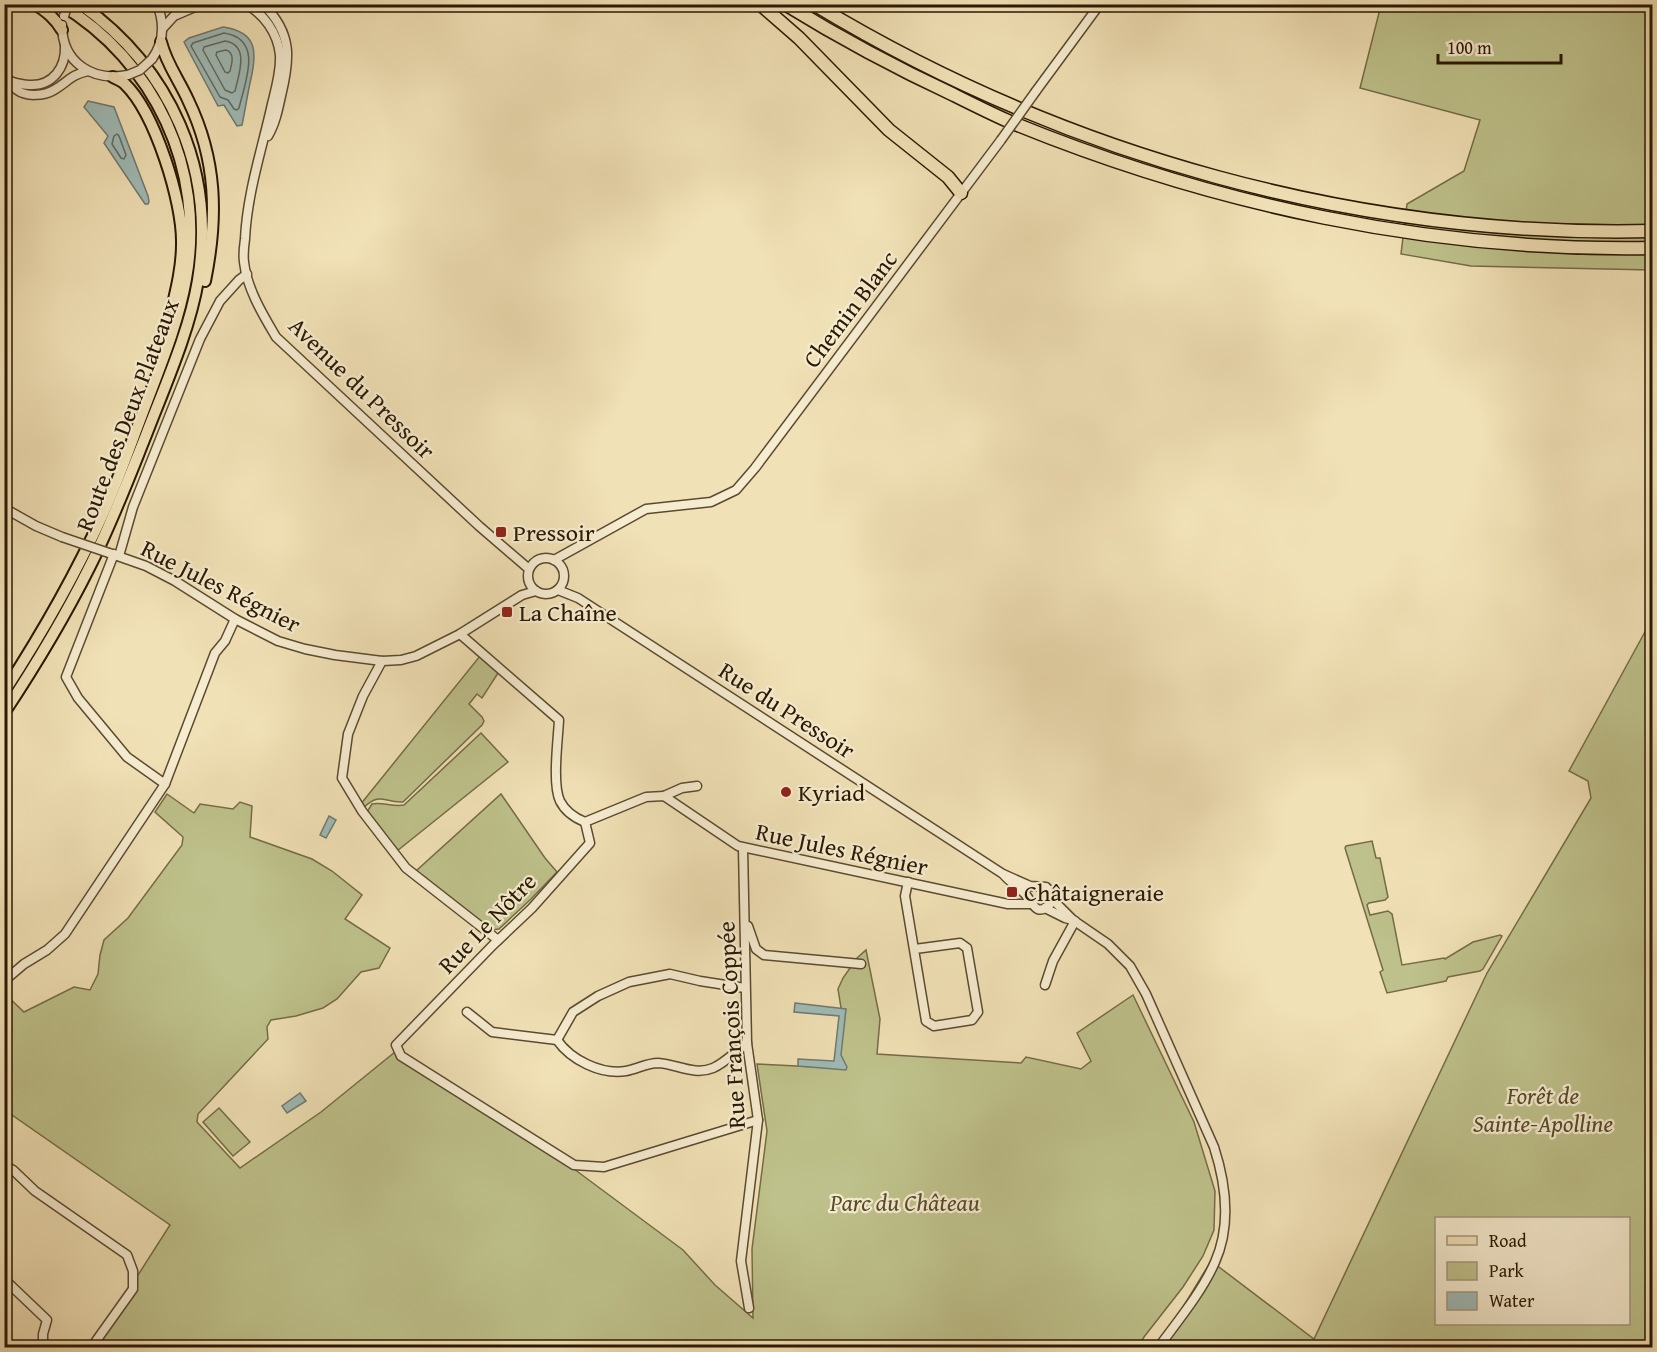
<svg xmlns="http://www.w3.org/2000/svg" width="1657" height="1352" viewBox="0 0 1657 1352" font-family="'Gentium Book Plus',serif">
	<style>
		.green { fill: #bec18b; stroke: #746c46; stroke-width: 1.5; fill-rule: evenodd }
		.water { fill: #9fbbb8; stroke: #707a6f; stroke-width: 1.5 }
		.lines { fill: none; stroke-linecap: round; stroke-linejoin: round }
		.shore { stroke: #646a5d; stroke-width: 1.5 }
		.minor-casing { stroke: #5b4a2f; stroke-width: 11 }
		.major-casing { stroke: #291802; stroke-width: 14 }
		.highway-casing { stroke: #291802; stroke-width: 15 }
		.minor { stroke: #f6ecd0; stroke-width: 8 }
		.major { stroke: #f1e1b6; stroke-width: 10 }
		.highway { stroke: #f1e1b6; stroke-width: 12 }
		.minor-bridge-casing { stroke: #5b4a2f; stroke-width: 11; stroke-linecap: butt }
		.minor-bridge { stroke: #f6ecd0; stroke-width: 8 }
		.poi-dot { fill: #8f2418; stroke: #f6ecd0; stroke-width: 2 }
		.labels { text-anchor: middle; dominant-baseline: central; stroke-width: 4.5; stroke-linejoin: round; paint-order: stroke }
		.street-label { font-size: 24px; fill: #291802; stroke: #f6ecd0 }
		.poi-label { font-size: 24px; fill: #291802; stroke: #f6ecd0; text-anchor: start }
		.park-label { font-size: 24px; font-style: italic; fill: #564b2b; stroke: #f6ecd0 }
	</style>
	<rect width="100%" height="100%" fill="#f1e1b6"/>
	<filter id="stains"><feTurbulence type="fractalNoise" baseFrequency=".00333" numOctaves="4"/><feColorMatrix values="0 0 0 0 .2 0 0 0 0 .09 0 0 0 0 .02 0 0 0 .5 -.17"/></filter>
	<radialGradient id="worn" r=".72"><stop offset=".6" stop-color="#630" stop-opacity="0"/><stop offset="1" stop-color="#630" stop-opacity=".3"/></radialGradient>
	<g class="green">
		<polygon points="1445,4 1450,6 1451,4 1652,5 1652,270 1471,266 1401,254 1407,204 1464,171 1480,120 1360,88 1381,5"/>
		<path d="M1652,619V1347L1158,1348L1211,1261L1314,1339L1487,973L1591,798L1588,781L1569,771ZM1436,1218H1628V1324H1436Z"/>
		<path d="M480,656L498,673L482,698L477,694L469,704L482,717L484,721L482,725L403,802C383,803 381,791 363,808L360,805Z"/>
		<path d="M481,733L508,762L397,851L367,812L372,804C383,802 393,807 404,805Z"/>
		<polygon points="167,794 194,813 200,804 233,809 240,802 252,806 250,837 312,859 332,871 362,895 345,919 390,948 379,968 361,972 337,999 323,1008 296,1016 271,1020 267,1027 268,1039 198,1114 197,1122 240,1168 321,1112 395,1052 397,1059 566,1163 683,1250 715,1285 753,1318 752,1249 767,1131 757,1064 836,1068 842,1014 838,989 843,978 857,958 866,950 880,1019 877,1054 1021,1063 1026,1057 1081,1069 1091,1061 1077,1033 1133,995 1194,1122 1215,1191 1214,1230 1203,1256 1183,1287 1144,1337 1138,1347 92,1347 170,1225 9,1113 5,1118 5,1037 12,1031 5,1022 4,993 24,1012 74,987 90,990 98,974 100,955 104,940 128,918 182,845 183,837 155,812"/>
		<polygon points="501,794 545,858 557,872 531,899 499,929 492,930 416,871"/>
		<polygon points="1372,841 1376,858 1380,858 1388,897 1385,900 1369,903 1367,905 1370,915 1388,911 1392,914 1402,965 1444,958 1445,959 1473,942 1500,935 1502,936 1483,969 1480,971 1448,977 1446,981 1387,993 1380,972 1383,970 1345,848 1346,846"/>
		<polygon points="219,1108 250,1142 233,1156 203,1122"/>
	</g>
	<g class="water">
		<path d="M223,27C259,32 257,54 250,83C247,97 245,111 242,125L237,126L224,105L218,106L184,42L189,38Z"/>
		<polygon points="88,101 114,107 148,196 149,202 148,204 145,204 104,143 108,136 84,107"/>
		<polygon points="329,816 336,820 326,838 320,835"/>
		<polygon points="795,1003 846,1009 841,1055 847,1067 846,1070 798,1066 798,1059 834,1061 839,1016 794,1012"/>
		<polygon points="300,1093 306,1101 287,1113 282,1106"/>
	</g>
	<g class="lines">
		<g class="shore">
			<path d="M224,33C264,39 245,82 239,108L237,110L234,109L228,100L220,97L191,46L193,43Z"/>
			<path d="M225,41C250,45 239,74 235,91L232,93L225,90L203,50L204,47Z"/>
			<path d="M226,50C235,53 232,63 230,71L228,73L225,72L216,55L217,52Z"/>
			<polygon points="117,134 119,136 126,155 124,159 121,158 112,144 114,136"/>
		</g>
		<g class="minor-casing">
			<g id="minor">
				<path d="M245,4C264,13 278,34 280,55C281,71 276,88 272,104C262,149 247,194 245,239C244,246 243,255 244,262C247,289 263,315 276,337L479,526L529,569"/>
				<path d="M263,4C293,34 290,59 281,96C278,110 275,124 268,136"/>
				<path d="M62,25C62,63 93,82 128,75"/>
				<polyline points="163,28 174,16 202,4"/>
				<path d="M152,59C164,42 165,24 157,4"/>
				<path d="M4,75C8,80 12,86 17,90C26,97 44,96 54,90C68,82 70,75 88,71"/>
				<path d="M10,81C16,83 23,85 30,85C53,86 66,67 65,46"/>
				<polyline points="1036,91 1100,4"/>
				<polyline points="4,508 36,526 62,537"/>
				<polyline points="109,553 146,566 175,581 235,619 278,641 305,649 335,655 382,661 401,660 416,656 460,634 522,595 536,591"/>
				<polyline points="114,554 66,677 78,698 127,757 165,784"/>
				<polyline points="119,556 133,507 200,339 220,301 239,280 247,274"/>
				<circle cx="546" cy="576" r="18"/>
				<polyline points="554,560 646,509 711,502 736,490 755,468 1001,140"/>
				<path d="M558,590L578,598L1003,874L1030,886L1046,887L1051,892V903C1036,919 1033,902 1025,894C1018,887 1010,882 1003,874"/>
				<path d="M460,634L559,720C558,740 552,784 560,801C565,811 575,818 585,822L646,797L664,796L738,846L1008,904H1031"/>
				<polyline points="382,661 363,696 348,734 342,778 362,811 406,868 498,940"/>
				<polyline points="664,796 682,788 697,786"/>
				<polyline points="585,822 590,843 532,908 493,945 396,1045 401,1056 574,1165 604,1167 758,1120"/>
				<polyline points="743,848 747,1043 758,1120 741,1261 749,1308"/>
				<polyline points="908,882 905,896 926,1021 934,1026 972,1020 978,1012 967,948 960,943 915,949"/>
				<path d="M1052,899L1073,920L1108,944L1130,966L1146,994L1214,1147C1226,1184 1231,1226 1215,1262C1202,1292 1177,1322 1158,1348"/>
				<polyline points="1045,908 1065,918 1073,920"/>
				<polyline points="748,926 756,949 764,955 861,964"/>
				<polyline points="4,981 24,964 47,950 65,934 165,784 215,653 225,641 235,619"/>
				<polyline points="1045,985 1053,961 1075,921"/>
				<path d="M467,1012L492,1032L557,1040C571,1060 601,1075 626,1071C637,1069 647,1063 658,1063C677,1064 694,1076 713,1068C725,1063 736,1051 747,1043"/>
				<polyline points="557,1040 573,1012 598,996 629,982 670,974 700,981 745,988"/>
				<polyline points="4,1165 13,1170 35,1191 127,1255 133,1271 133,1289 91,1348"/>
				<polyline points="4,1279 47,1320 43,1334 43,1348"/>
			</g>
		</g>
		<g class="major-casing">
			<g id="major">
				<path d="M35,4C47,12 55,18 62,30"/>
				<path d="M161,42C166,63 179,80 188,100C217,160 218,217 205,281"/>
				<path d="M113,77C117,79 122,81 125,84C155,113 183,202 182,244C182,266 177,287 172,308"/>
				<path d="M4,692C41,635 75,576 103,514C118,481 130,446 143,412C159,369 178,325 186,279C206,169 155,61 60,4"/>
				<path d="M4,713C35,666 64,618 89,568C111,525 128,480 146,435C164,388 190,330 198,280C216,170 171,68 80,4"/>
			</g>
		</g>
		<g class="highway-casing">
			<g id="highway">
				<polyline points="760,4 799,38 889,130 948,177 961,193"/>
				<path d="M785,4C840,38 896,68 954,95C972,104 990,113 1008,121C1212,205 1432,252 1652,248"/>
				<path d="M814,4C1065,156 1359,238 1652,231"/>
			</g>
		</g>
		<use href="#minor" class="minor"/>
		<use href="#major" class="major"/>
		<use href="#highway" class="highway"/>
		<g class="minor-bridge-casing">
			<g id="minor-bridge">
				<polyline points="64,16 68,4"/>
				<polyline points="128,75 140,70 152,59"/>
				<polyline points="1001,140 1036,91"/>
				<polyline points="62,537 109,553"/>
			</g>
		</g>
		<use href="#minor-bridge" class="minor-bridge"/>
	</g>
	<g class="poi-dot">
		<rect x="495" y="526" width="12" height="12" rx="3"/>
		<rect x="501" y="606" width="12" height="12" rx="3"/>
		<circle cx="786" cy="792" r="6"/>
		<rect x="1006" y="886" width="12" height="12" rx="3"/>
	</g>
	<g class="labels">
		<g class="street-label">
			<text transform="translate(850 309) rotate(-53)">Chemin Blanc</text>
			<text transform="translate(362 388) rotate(44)">Avenue du Pressoir</text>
			<text transform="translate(127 415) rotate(-69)">Route des Deux Plateaux</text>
			<text transform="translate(221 586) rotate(27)">Rue Jules Régnier</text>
			<text transform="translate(787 710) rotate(33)">Rue du Pressoir</text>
			<text transform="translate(842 849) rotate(12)">Rue Jules Régnier</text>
			<text transform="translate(487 923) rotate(-46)">Rue Le Nôtre</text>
			<text transform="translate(731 1025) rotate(-93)">Rue François Coppée</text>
		</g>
		<g class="poi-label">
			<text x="513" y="532">Pressoir</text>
			<text x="519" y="612">La Chaîne</text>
			<text x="798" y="792">Kyriad</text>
			<text x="1024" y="892">Châtaigneraie</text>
		</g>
		<g class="park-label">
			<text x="1543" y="1095">Forêt de<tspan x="1543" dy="28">Sainte-Apolline</tspan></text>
			<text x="905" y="1202">Parc du Château</text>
		</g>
	</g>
	<rect width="1657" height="1352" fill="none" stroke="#f1e1b6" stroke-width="24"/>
	<rect x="6" y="6" width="1645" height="1340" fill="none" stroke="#291802" stroke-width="3"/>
	<rect x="12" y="12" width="1633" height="1328" fill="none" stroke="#291802" stroke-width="1.5"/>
	<rect x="1435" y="1217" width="195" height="108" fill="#f6ecd0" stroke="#a4977e" stroke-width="1.5"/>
	<rect x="1447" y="1236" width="30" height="9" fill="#f1e1b6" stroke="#a4977e" stroke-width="1.5"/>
	<text x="1489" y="1247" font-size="18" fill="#291802">Road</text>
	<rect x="1447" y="1262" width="30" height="18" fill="#bec18b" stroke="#a4977e" stroke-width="1.5"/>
	<text x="1489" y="1277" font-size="18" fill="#291802">Park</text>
	<rect x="1447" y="1292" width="30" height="18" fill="#9fbbb8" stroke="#a4977e" stroke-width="1.5"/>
	<text x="1489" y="1307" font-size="18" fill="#291802">Water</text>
	<path d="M1438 54v9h123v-9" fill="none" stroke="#291802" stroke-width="3"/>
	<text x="1447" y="54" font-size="18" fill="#291802" stroke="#f6ecd0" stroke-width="4.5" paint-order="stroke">100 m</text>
	<rect width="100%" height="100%" filter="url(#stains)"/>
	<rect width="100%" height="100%" fill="url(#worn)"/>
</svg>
